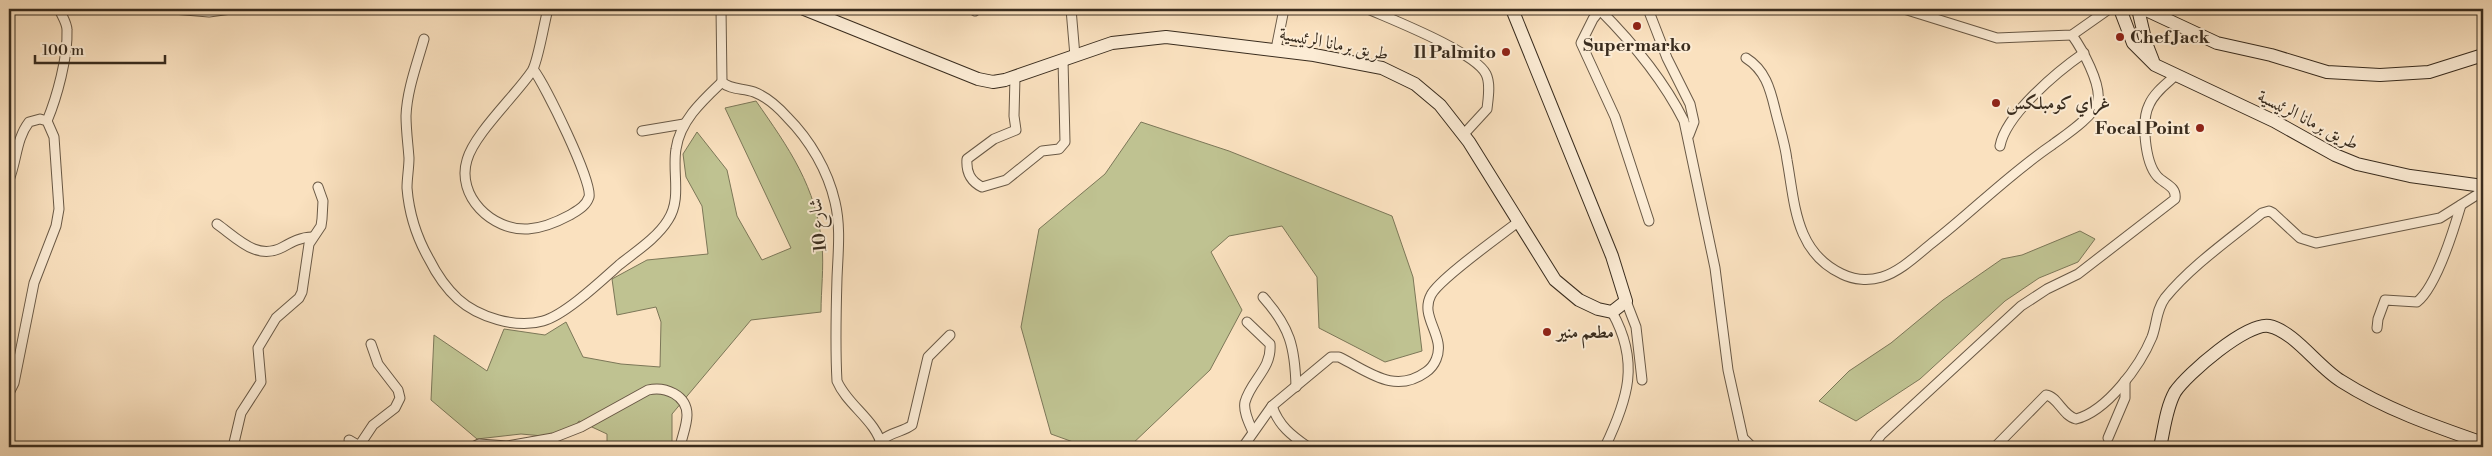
<svg xmlns="http://www.w3.org/2000/svg" width="2492" height="456" viewBox="0 0 2492 456" font-family="'Libre Bodoni',Amiri,serif">
	<style>
		.green { fill: #bfc291; stroke: #7c7758 }
		.lines { fill: none; stroke-linecap: round; stroke-linejoin: round }
		.street-casing { stroke: #695946; stroke-width: 11 }
		.secondary-casing { stroke: #392c1e; stroke-width: 14 }
		.street { stroke: #fcecd5; stroke-width: 9 }
		.secondary { stroke: #fcecd5; stroke-width: 12 }
		.poi-dot { fill: #8f2418; stroke: #fcecd5; stroke-width: 2 }
		.labels { text-anchor: middle; dominant-baseline: central; stroke-width: 4; stroke-linejoin: round; paint-order: stroke }
		.poi-label { font-size: 18px; font-weight: bold; fill: #392c1e; stroke: #fcecd5; text-anchor: start }
		.street-label { font-size: 18px; fill: #392c1e; stroke: #fcecd5 }
	</style>
	<rect width="100%" height="100%" fill="#fae1bf"/>
	<filter id="stains"><feTurbulence type="fractalNoise" baseFrequency=".004" numOctaves="4"/><feColorMatrix values="0 0 0 0 .2 0 0 0 0 .09 0 0 0 0 .02 0 0 0 .5 -.17"/></filter>
	<radialGradient id="worn" r=".72"><stop offset=".6" stop-color="#630" stop-opacity="0"/><stop offset="1" stop-color="#630" stop-opacity=".3"/></radialGradient>
	<g class="green">
		<path d="M756,101C788,147 817,187 822,246C824,267 821,290 821,312L751,320L672,414V447H607V434L579,421L565,438L521,434L477,439L431,400L434,335L487,371L504,329L545,335L566,322L583,357L621,364L660,367L661,322L656,307L617,315L612,279L647,260L708,254L702,206L686,177L683,154L697,132L727,170L737,216L762,260L791,248L725,108Z"/>
		<polygon points="1141,122 1229,151 1392,216 1413,277 1422,351 1385,362 1319,328 1317,277 1282,226 1229,236 1211,252 1242,310 1210,370 1129,447 1087,447 1051,434 1021,327 1039,229 1105,174"/>
		<polygon points="2080,231 2095,239 2078,262 2039,278 2005,301 1920,379 1856,421 1819,401 1849,371 1891,343 1943,300 2002,259 2022,255"/>
	</g>
	<g class="lines">
		<g class="street-casing">
			<g id="street">
				<polyline points="173,9 209,12 231,9"/>
				<path d="M721,9L722,82C730,90 743,88 754,92C767,97 778,107 787,117C810,140 828,171 835,202C841,227 838,253 837,278C836,312 835,347 837,381C847,405 877,421 882,447"/>
				<polyline points="974,9 975,11"/>
				<polyline points="1071,9 1075,56"/>
				<path d="M1368,9C1393,20 1475,52 1486,74C1491,84 1488,99 1487,109L1464,134"/>
				<path d="M1599,9C1631,41 1664,81 1684,121L1715,268L1728,370L1743,438L1752,447"/>
				<polyline points="1648,9 1667,58 1690,104 1694,122 1689,135"/>
				<polyline points="1904,9 1997,38 2072,35 2109,9"/>
				<polyline points="1600,10 1593,19 1581,43 1615,117 1649,221"/>
				<path d="M424,39C417,64 407,90 406,116C406,130 408,144 409,158C409,168 407,178 407,188C409,213 417,238 429,259C436,273 446,288 458,299C478,317 516,329 543,321C565,315 601,281 619,265C635,252 657,238 668,220C682,199 672,172 676,149C680,121 702,101 722,82"/>
				<polyline points="1276,49 1284,9"/>
				<path d="M1746,58C1765,70 1770,88 1775,109C1779,126 1785,143 1787,160C1795,204 1795,252 1842,274C1854,280 1869,281 1882,277C1901,271 1917,255 1932,243C1973,211 2009,174 2052,145C2064,136 2095,116 2098,101C2101,83 2082,49 2072,35"/>
				<path d="M533,69C545,85 593,182 589,197C586,206 578,210 570,215C557,222 544,228 528,229C492,231 456,196 467,160C474,134 516,95 532,71C538,62 544,23 548,9"/>
				<path d="M1015,77L1014,116L1016,130L994,139L967,159C966,172 970,181 982,187L1006,180L1042,151L1059,149L1065,142L1063,60"/>
				<path d="M47,121C57,97 68,57 67,30C67,23 62,16 59,9"/>
				<polyline points="642,131 684,124"/>
				<path d="M2000,146C2006,114 2058,71 2084,53"/>
				<path d="M9,180C17,160 16,139 29,122L40,119L47,121L54,137L59,209L56,226L34,283L14,383L9,393"/>
				<path d="M217,224C238,239 257,261 283,247C292,242 301,237 312,237"/>
				<path d="M1263,297C1290,327 1295,347 1296,387"/>
				<polyline points="1626,301 1636,327 1642,380"/>
				<path d="M1247,322L1270,344C1272,369 1251,380 1245,402C1243,411 1249,423 1253,432"/>
				<path d="M2377,328L2378,319L2385,300L2417,302C2436,287 2454,229 2461,205"/>
				<path d="M1272,406C1279,426 1291,435 1308,447"/>
				<polyline points="2108,438 2125,398 2125,381"/>
				<polyline points="349,440 361,447"/>
				<path d="M880,441C893,431 903,432 912,425L928,357L950,335"/>
				<polyline points="359,446 373,425 395,408 400,398 398,390 378,364 371,344"/>
				<polyline points="233,447 241,413 261,382 258,348 276,318 299,298 302,292 309,244 321,226 322,219 323,201 318,187"/>
				<path d="M473,447L479,444L507,446L553,438L581,427L648,390C665,386 687,395 687,415C687,425 682,437 680,447"/>
				<path d="M1243,447L1272,406L1331,357H1339C1368,371 1394,395 1426,372C1435,366 1440,354 1438,343C1435,326 1422,312 1431,295C1439,279 1500,236 1518,222"/>
				<path d="M1605,447C1628,399 1640,362 1612,312"/>
				<path d="M1872,447L1881,435L2021,306L2047,289L2078,274L2175,199C2177,186 2164,184 2157,176C2145,162 2141,121 2149,105C2154,93 2166,84 2175,76"/>
				<path d="M1995,447L2046,395C2057,396 2063,416 2076,419C2107,411 2140,366 2152,337C2157,324 2156,310 2165,298C2191,266 2230,239 2262,213L2269,211L2273,213L2300,238L2316,243L2440,218L2483,191"/>
			</g>
		</g>
		<g class="secondary-casing">
			<g id="secondary">
				<polyline points="804,9 978,79 993,82 1005,80 1112,43 1166,37 1314,55 1382,68 1415,84 1440,105 1469,142 1555,280 1579,300 1598,309 1612,312 1626,301 1612,256 1512,9"/>
				<polyline points="2120,9 2133,43 2155,65 2274,121 2335,155 2357,164 2410,176 2483,186"/>
				<polyline points="2138,9 2146,43 2153,61"/>
				<polyline points="2144,9 2217,43 2271,55 2327,72 2380,75 2429,72 2483,55"/>
				<path d="M2160,447C2164,430 2166,408 2175,392C2187,374 2247,322 2269,326C2294,331 2318,367 2341,381C2385,409 2434,426 2483,443"/>
			</g>
		</g>
		<use href="#street" class="street"/>
		<use href="#secondary" class="secondary"/>
	</g>
	<g class="poi-dot">
		<circle cx="1637" cy="26" r="5"/>
		<circle cx="2120" cy="37" r="5"/>
		<circle cx="1506" cy="52" r="5"/>
		<circle cx="1996" cy="103" r="5"/>
		<circle cx="2200" cy="128" r="5"/>
		<circle cx="1547" cy="332" r="5"/>
	</g>
	<g class="labels">
		<g class="poi-label">
			<text x="2130" y="37">Chef Jack</text>
			<text x="1637" y="45" text-anchor="middle">Supermarko</text>
			<text x="1496" y="52" text-anchor="end">Il Palmito</text>
			<text x="2006" y="103">غراي كومبلكس</text>
			<text x="2190" y="128" text-anchor="end">Focal Point</text>
			<text x="1557" y="332">مطعم منير</text>
		</g>
		<g class="street-label">
			<text transform="translate(1334 44) rotate(11)">طريق برمانا الرئيسية</text>
			<text transform="translate(2308 120) rotate(27)">طريق برمانا الرئيسية</text>
			<text transform="translate(818 225) rotate(-96)">شارع 10</text>
		</g>
	</g>
	<rect width="2492" height="456" fill="none" stroke="#fae1bf" stroke-width="30"/>
	<rect x="10" y="10" width="2472" height="436" fill="none" stroke="#392c1e" stroke-width="2.5"/>
	<rect x="15" y="15" width="2462" height="426" fill="none" stroke="#392c1e"/>
	<path d="M35 55v8h130v-8" fill="none" stroke="#392c1e" stroke-width="2.5"/>
	<text x="42" y="55" font-size="15" fill="#392c1e" stroke="#fcecd5" stroke-width="4" paint-order="stroke">100 m</text>
	<rect width="100%" height="100%" filter="url(#stains)"/>
	<rect width="100%" height="100%" fill="url(#worn)"/>
</svg>
